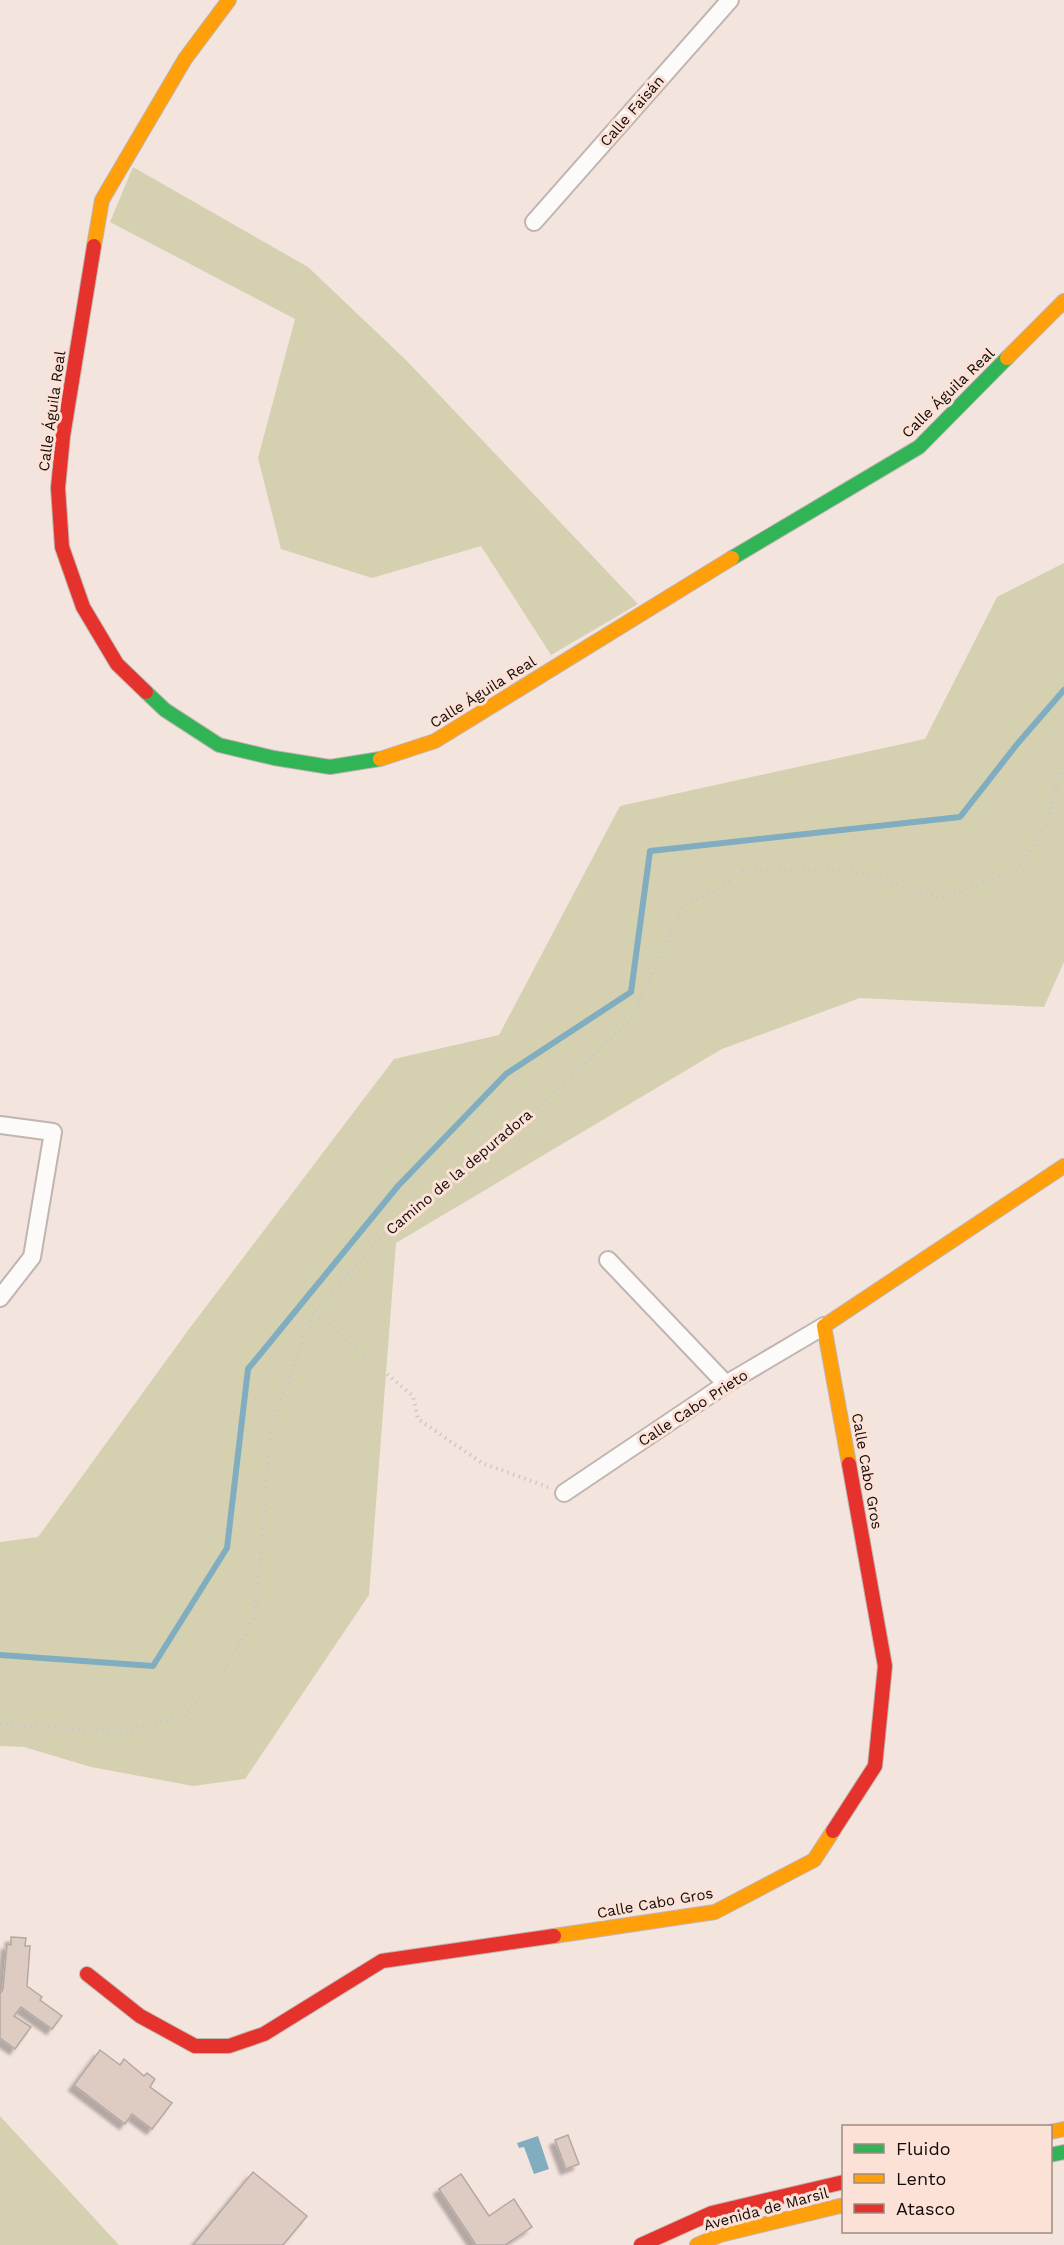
<svg xmlns="http://www.w3.org/2000/svg" width="1064" height="2245" viewBox="0 0 1064 2245" font-family="'Work Sans',sans-serif">
	<style>
		.green { fill: #d5d1b0 }
		.water { fill: #80adc0 }
		.lines { fill: none; stroke-linecap: round; stroke-linejoin: round }
		.stream { stroke: #80adc0; stroke-width: 6 }
		.building { fill: #deccc2; stroke: #b4a8a3; stroke-width: 1.5; filter: url(#shadow) }
		.street-casing { stroke: #c0b5b0; stroke-width: 20 }
		.fast-casing { stroke: #c0b5b0; stroke-width: 16 }
		.slow-casing { stroke: #c0b5b0; stroke-width: 16 }
		.jam-casing { stroke: #c0b5b0; stroke-width: 16 }
		.path { stroke: #cdc8c6; stroke-width: 4; stroke-dasharray: 1.5 4.5; stroke-linecap: butt }
		.street { stroke: #fdfbfa; stroke-width: 16 }
		.fast { stroke: #30b455; stroke-width: 14 }
		.slow { stroke: #ff9f0a; stroke-width: 14 }
		.jam { stroke: #e5322d; stroke-width: 14 }
		.labels { text-anchor: middle; dominant-baseline: central; stroke-width: 6; stroke-linejoin: round; paint-order: stroke }
		.street-label { font-size: 15px; fill: #140b08; stroke: #fce1d6 }
	</style>
	<defs>
		<filter id="shadow"><feDropShadow dx="-5.5" dy="5.5" stdDeviation="1.5" flood-color="#0004"/></filter>
	</defs>
	<rect width="100%" height="100%" fill="#f4e4de"/>
	<g class="green">
		<polygon points="133,167 308,267 407,361 638,604 551,655 481,546 372,578 281,549 258,458 295,319 110,222"/>
		<polygon points="1064,563 1064,962 1044,1007 860,998 722,1049 396,1243 369,1595 245,1779 193,1786 91,1767 24,1747 0,1746 0,1542 38,1537 189,1329 394,1059 499,1035 620,806 925,739 997,597"/>
		<polygon points="0,2116 119,2245 0,2245"/>
	</g>
	<polygon class="water" points="538,2136 549,2169 534,2174 524,2147 519,2148 517,2143"/>
	<g class="lines">
		<polyline class="stream" points="0,1655 153,1666 227,1548 248,1369 398,1186 506,1074 631,992 650,851 960,817 1018,743 1064,690"/>
	</g>
	<g class="building">
		<polygon points="11,1937 26,1938 25,1946 30,1946 27,1986 42,1997 40,2000 62,2016 52,2029 21,2007 14,2016 31,2027 15,2049 0,2038 0,1994 3,1989 7,1944 11,1945"/>
		<polygon points="100,2050 120,2065 124,2059 144,2076 147,2073 155,2079 150,2087 172,2103 152,2129 132,2114 125,2124 74,2085"/>
		<polygon points="568,2135 579,2164 566,2169 555,2140"/>
		<polygon points="253,2172 307,2216 283,2245 193,2245"/>
		<polygon points="461,2174 489,2216 514,2199 532,2227 505,2245 476,2245 439,2189"/>
	</g>
	<g class="lines">
		<g class="street-casing">
			<g id="street">
				<polyline points="534,222 730,0"/>
				<polyline points="0,1125 53,1132 32,1257 0,1298"/>
				<polyline points="608,1260 726,1384"/>
				<polyline points="564,1493 726,1384 824,1326"/>
			</g>
		</g>
		<g class="fast-casing">
			<g id="fast">
				<polyline points="732,558 919,447 1007,358"/>
				<polyline points="146,692 165,710 219,745 274,758 330,767 380,759"/>
				<polyline points="1050,2155 1064,2152"/>
			</g>
		</g>
		<g class="slow-casing">
			<g id="slow">
				<polyline points="94,246 102,200 185,59 229,0"/>
				<polyline points="1007,358 1064,301"/>
				<polyline points="380,759 435,741 732,558"/>
				<polyline points="849,1464 824,1326 1064,1166"/>
				<polyline points="554,1936 715,1912 814,1860 833,1831"/>
				<polyline points="1050,2132 1064,2129"/>
				<polyline points="697,2245 720,2235 844,2205"/>
			</g>
		</g>
		<g class="jam-casing">
			<g id="jam">
				<polyline points="94,246 63,436 58,488 62,547 83,607 117,664 146,692"/>
				<polyline points="833,1831 875,1766 885,1666 849,1464"/>
				<polyline points="87,1974 140,2016 195,2046 229,2046 264,2034 382,1961 554,1936"/>
				<polyline points="641,2245 712,2213 844,2182"/>
			</g>
		</g>
		<g class="path">
			<polyline points="314,1312 413,1396 418,1419 482,1463 548,1487"/>
			<polyline points="0,1724 119,1732 184,1716 223,1674 254,1617 261,1556 271,1426 314,1312 389,1228 557,1091 631,1019 684,906 715,891 744,871 855,871 942,898 1020,868 1049,819 1059,774 1064,764"/>
		</g>
		<use href="#street" class="street"/>
		<use href="#fast" class="fast"/>
		<use href="#slow" class="slow"/>
		<use href="#jam" class="jam"/>
	</g>
	<g class="labels">
		<g class="street-label">
			<text transform="translate(632 111) rotate(-49)">Calle Faisán</text>
			<text transform="translate(948 393) rotate(-44)">Calle Águila Real</text>
			<text transform="translate(52 411) rotate(-82)">Calle Águila Real</text>
			<text transform="translate(483 692) rotate(-32)">Calle Águila Real</text>
			<text transform="translate(459 1172) rotate(-40)">Camino de la depuradora</text>
			<text transform="translate(693 1408) rotate(-33)">Calle Cabo Prieto</text>
			<text transform="translate(867 1471) rotate(80)">Calle Cabo Gros</text>
			<text transform="translate(655 1903) rotate(-10)">Calle Cabo Gros</text>
			<text transform="translate(766 2209) rotate(-15)">Avenida de Marsil</text>
		</g>
	</g>
	<rect x="842" y="2125" width="210" height="108" fill="#fce1d6" stroke="#9f8b84" stroke-width="1.5"/>
	<rect x="854" y="2144" width="30" height="9" fill="#30b455" stroke="#9f8b84" stroke-width="1.5"/>
	<text x="896" y="2155" font-size="18" fill="#140b08">Fluido</text>
	<rect x="854" y="2174" width="30" height="9" fill="#ff9f0a" stroke="#9f8b84" stroke-width="1.5"/>
	<text x="896" y="2185" font-size="18" fill="#140b08">Lento</text>
	<rect x="854" y="2204" width="30" height="9" fill="#e5322d" stroke="#9f8b84" stroke-width="1.5"/>
	<text x="896" y="2215" font-size="18" fill="#140b08">Atasco</text>
</svg>
